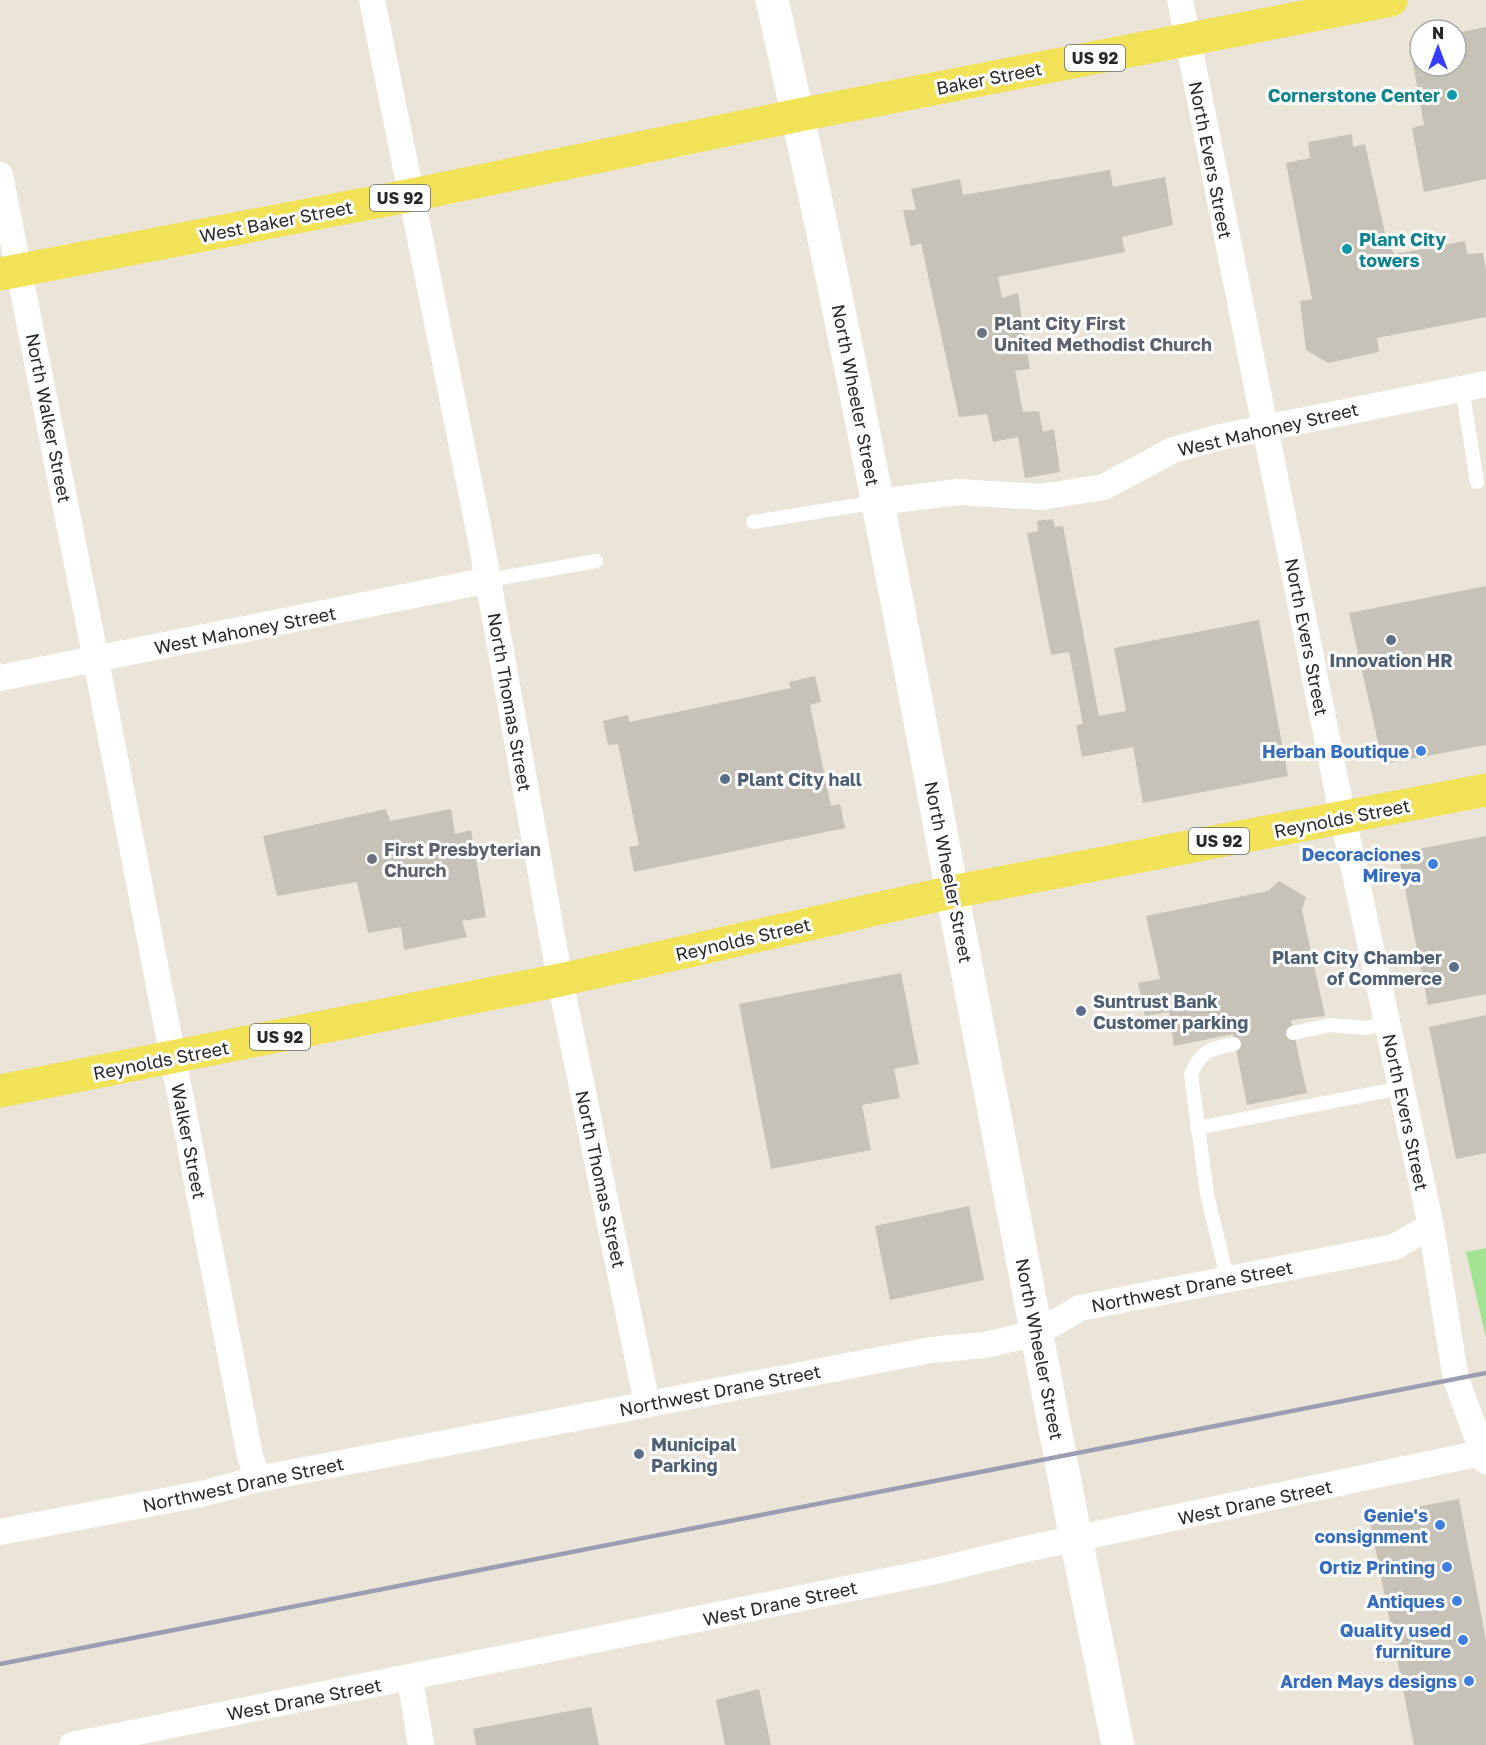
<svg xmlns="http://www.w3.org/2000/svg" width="1486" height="1745" viewBox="0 0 1486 1745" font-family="'Golos Text',sans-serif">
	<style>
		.green { fill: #a4e394 }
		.building { fill: #c6c2b8 }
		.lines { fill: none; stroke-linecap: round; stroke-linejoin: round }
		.service { stroke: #fff; stroke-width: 14 }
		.minor { stroke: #fff; stroke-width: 26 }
		.tertiary { stroke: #fff; stroke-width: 33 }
		.secondary { stroke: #fff; stroke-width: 33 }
		.primary { stroke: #f2e257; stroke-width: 33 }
		.rail { stroke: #9c9cb2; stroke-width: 4.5 }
		.culture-dot { fill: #0f9aa8; stroke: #fff; stroke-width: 2 }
		.worship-dot { fill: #6b7280; stroke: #fff; stroke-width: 2 }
		.service-dot { fill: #5c6f8a; stroke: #fff; stroke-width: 2 }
		.shop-dot { fill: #3f7fe0; stroke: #fff; stroke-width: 2 }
		.labels { text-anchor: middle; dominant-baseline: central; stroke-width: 6; stroke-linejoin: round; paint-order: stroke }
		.shield { fill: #fff; stroke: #686868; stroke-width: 1.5 }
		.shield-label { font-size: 16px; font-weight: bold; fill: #282828 }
		.street-label { font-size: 18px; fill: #282828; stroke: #fff }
		.culture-label { font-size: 18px; font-weight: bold; fill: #0d838f; stroke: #fff; text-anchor: end }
		.worship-label { font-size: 18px; font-weight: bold; fill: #5b616d; stroke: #fff; text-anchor: start }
		.service-label { font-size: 18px; font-weight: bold; fill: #4e5e75; stroke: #fff; text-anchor: start }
		.shop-label { font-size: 18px; font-weight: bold; fill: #366cbe; stroke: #fff; text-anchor: end }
	</style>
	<rect width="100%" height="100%" fill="#ebe5d9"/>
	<polygon class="green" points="1486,1248 1486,1338 1466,1252"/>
	<g class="building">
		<polygon points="1486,27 1486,179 1424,192 1412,128 1424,125 1409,42 1420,40 1420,66 1456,66 1456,33"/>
		<polygon points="1352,134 1353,147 1365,144 1388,246 1395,254 1465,241 1467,254 1483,253 1486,270 1486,317 1377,338 1379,352 1328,363 1306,350 1300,301 1312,299 1286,163 1310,158 1308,142"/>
		<polygon points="1110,170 1113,187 1165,177 1173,225 1122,237 1125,252 998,277 1002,298 1018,293 1030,369 1015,371 1023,412 1039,411 1043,432 1054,429 1060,472 1025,478 1018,437 993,442 987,414 959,417 921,243 911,247 903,210 916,210 911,189 960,179 963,195"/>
		<polygon points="1053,519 1055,527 1063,526 1099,716 1126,711 1114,648 1259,620 1288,776 1143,803 1133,747 1082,757 1076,725 1083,724 1069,652 1051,655 1027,533 1038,531 1037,521"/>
		<polygon points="1486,586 1486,745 1383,764 1349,613"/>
		<polygon points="815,676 821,702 810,705 831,806 840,804 845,828 634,872 629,847 639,845 618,744 608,745 603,721 628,715 629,722 791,688 789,682"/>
		<polygon points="386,809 390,821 451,809 455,834 471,830 486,917 462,921 467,937 404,950 401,927 368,933 357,882 277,896 263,836"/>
		<polygon points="1486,836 1486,994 1428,1005 1398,853"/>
		<polygon points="1279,881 1306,897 1302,910 1325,1016 1291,1020 1307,1093 1247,1105 1233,1034 1174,1046 1169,1012 1145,1016 1138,983 1160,979 1146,916 1268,891"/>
		<polygon points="901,973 919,1064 894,1069 900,1098 862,1105 871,1150 771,1169 739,1004"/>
		<polygon points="1486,1015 1486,1153 1456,1159 1429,1027"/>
		<polygon points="969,1206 984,1280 890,1300 875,1226"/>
		<polygon points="1459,1499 1486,1640 1486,1745 1414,1745 1369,1516"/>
		<polygon points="759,1689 771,1745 725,1745 716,1700"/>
		<polygon points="591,1707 599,1745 476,1745 473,1729"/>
	</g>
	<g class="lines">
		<g class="service">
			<polyline points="1462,388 1477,482"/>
			<polyline points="753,522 878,502"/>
			<polyline points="489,580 596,561"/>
			<polyline points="1293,1033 1330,1025 1367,1028 1387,1022"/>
			<polyline points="1197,1128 1401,1088"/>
			<path d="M1227,1278L1207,1194L1191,1074C1202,1050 1209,1049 1234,1044"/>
		</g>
		<g class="minor">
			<polyline points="372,0 481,541 560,980 647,1404"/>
			<polyline points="1180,0 1343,818 1431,1226 1456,1379 1486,1461"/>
			<polyline points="0,175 96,660 250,1456 258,1479"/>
			<polyline points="878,502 958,492 1041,497 1104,487 1173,450 1220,437 1486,384"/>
			<polyline points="0,678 489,580"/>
			<polyline points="0,1532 201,1494 258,1479 931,1350 985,1345 1037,1333 1080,1308 1394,1247 1431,1226"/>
			<polyline points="410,1678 421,1745"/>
			<polyline points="72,1745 931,1572 1026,1549 1486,1452"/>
		</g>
		<polyline class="tertiary" points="952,892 1076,1539 1118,1745"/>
		<path class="secondary" d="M772,0C839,296 897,594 952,892"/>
		<g class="primary">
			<polyline points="0,274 412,195 799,115 1391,0"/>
			<polyline points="0,1091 560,980 952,892 1486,790"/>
		</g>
		<polyline class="rail" points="0,1664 1486,1373"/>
	</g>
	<g class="culture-dot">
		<circle cx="1452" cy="95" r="6"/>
		<circle cx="1347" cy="249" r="6"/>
	</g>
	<g class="worship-dot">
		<circle cx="982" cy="333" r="6"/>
		<circle cx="372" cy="859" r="6"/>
	</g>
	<g class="service-dot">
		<circle cx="1391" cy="640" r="6"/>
		<circle cx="725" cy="779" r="6"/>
		<circle cx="1454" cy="967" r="6"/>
		<circle cx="1081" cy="1011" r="6"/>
		<circle cx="639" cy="1454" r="6"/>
	</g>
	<g class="shop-dot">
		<circle cx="1421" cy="751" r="6"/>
		<circle cx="1433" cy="864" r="6"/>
		<circle cx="1440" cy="1525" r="6"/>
		<circle cx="1447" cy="1567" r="6"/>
		<circle cx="1457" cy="1601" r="6"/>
		<circle cx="1463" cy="1640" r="6"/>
		<circle cx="1469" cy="1681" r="6"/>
	</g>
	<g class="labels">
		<g class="shield">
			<rect x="1065" y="45" width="60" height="26" rx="4.5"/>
			<rect x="370" y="185" width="60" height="26" rx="4.5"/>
			<rect x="1189" y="828" width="60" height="26" rx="4.5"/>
			<rect x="250" y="1024" width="60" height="26" rx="4.5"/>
		</g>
		<g class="shield-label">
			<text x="1095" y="58">US 92</text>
			<text x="400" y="198">US 92</text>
			<text x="1219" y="841">US 92</text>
			<text x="280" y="1037">US 92</text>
		</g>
		<g class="street-label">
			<text transform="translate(989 78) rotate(-11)">Baker Street</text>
			<text transform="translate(1211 160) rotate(79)">North Evers Street</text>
			<text transform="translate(276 221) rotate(-11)">West Baker Street</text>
			<text transform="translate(856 395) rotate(79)">North Wheeler Street</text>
			<text transform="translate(49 418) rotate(79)">North Walker Street</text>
			<text transform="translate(1268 429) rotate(-13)">West Mahoney Street</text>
			<text transform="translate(245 630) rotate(-11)">West Mahoney Street</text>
			<text transform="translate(1307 637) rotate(79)">North Evers Street</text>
			<text transform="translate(510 702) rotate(80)">North Thomas Street</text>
			<text transform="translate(1342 818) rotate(-11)">Reynolds Street</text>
			<text transform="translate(949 872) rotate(79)">North Wheeler Street</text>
			<text transform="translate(743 939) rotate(-13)">Reynolds Street</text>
			<text transform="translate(161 1060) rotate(-11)">Reynolds Street</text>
			<text transform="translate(1406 1112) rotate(78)">North Evers Street</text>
			<text transform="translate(189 1141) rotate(79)">Walker Street</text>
			<text transform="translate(601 1179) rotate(78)">North Thomas Street</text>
			<text transform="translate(1192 1286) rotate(-11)">Northwest Drane Street</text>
			<text transform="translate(1040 1349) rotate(79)">North Wheeler Street</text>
			<text transform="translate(720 1390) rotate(-11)">Northwest Drane Street</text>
			<text transform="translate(243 1484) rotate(-12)">Northwest Drane Street</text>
			<text transform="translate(1255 1502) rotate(-12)">West Drane Street</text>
			<text transform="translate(780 1603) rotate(-12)">West Drane Street</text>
			<text transform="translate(304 1699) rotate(-11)">West Drane Street</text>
		</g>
		<g class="culture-label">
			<text x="1440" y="95">Cornerstone Center</text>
			<text x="1359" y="239" text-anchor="start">Plant City<tspan x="1359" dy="21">towers</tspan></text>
		</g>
		<g class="worship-label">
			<text x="994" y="323">Plant City First<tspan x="994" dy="21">United Methodist Church</tspan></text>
			<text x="384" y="849">First Presbyterian<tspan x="384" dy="21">Church</tspan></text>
		</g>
		<g class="service-label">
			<text x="1391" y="660" text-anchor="middle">Innovation HR</text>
			<text x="737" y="779">Plant City hall</text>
			<text x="1442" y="957" text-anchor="end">Plant City Chamber<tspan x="1442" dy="21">of Commerce</tspan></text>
			<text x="1093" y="1001">Suntrust Bank<tspan x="1093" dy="21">Customer parking</tspan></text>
			<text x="651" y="1444">Municipal<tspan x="651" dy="21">Parking</tspan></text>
		</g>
		<g class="shop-label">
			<text x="1409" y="751">Herban Boutique</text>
			<text x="1421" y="854">Decoraciones<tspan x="1421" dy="21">Mireya</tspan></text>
			<text x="1428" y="1515">Genie's<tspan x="1428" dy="21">consignment</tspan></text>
			<text x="1435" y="1567">Ortiz Printing</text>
			<text x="1445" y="1601">Antiques</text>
			<text x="1451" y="1630">Quality used<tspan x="1451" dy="21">furniture</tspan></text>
			<text x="1457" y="1681">Arden Mays designs</text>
		</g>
	</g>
	<g transform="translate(1438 48)"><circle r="28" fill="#ffffff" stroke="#a9a9a9" stroke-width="1.5"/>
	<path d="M0-4.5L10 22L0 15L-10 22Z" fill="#353ffb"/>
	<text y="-9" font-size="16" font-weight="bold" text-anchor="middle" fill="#282828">N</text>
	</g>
</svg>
